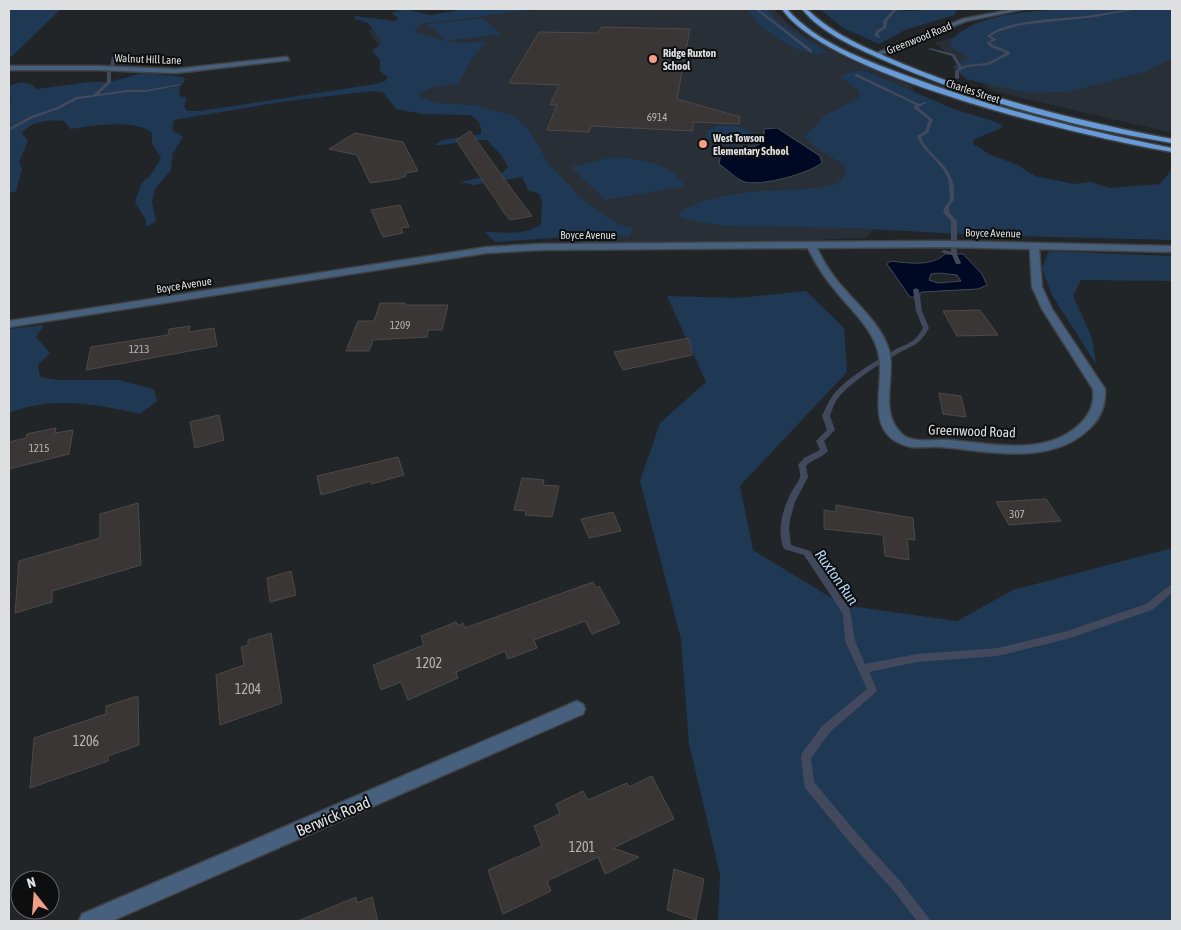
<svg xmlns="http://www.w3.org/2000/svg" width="1181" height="930" viewBox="0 0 1181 930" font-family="'Asap Condensed',sans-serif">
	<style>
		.built { fill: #282f36 }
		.green { fill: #1f3854 }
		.water { fill: #000923; stroke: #43495c; fill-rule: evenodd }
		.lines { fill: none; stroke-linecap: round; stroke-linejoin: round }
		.stream { fill: #43495c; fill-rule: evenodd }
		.building { fill: #3a3635; stroke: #4d4947 }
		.minor-casing { stroke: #404346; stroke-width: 3 }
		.primary-casing { stroke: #404346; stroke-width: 3 }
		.minor { fill: #47607d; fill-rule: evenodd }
		.primary { fill: #679bd7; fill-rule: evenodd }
		.poi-dot { fill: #f49e88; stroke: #0d0e0f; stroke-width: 2 }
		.labels { text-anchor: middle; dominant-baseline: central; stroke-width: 4; stroke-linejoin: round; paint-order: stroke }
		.far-street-label { font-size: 11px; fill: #dedfe1; stroke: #0d0e0f }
		.far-poi-label { font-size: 11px; font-weight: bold; fill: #dedfe1; stroke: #0d0e0f; text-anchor: start }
		.number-label { font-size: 11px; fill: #b5b5b6 }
		.street-label { font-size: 14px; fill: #dedfe1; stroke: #0d0e0f }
		.near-number-label { font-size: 14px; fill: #b5b5b6 }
		.water-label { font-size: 15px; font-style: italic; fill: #b5d2f3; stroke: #0d0e0f }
		.near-street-label { font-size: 16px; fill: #dedfe1; stroke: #0d0e0f }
	</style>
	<rect width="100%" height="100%" fill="#222528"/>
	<g class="built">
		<polygon points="543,9 774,9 788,24 804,35 849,60 912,86 921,110 888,215 866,238 586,248 478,107 425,113 368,30"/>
		<polygon points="1172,9 1172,133 993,91 935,43 1023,16"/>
	</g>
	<g class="green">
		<polygon points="9,9 61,9 9,59"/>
		<path d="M405,9L430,15L466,9H540L421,24L415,31L417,33C447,41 450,45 482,41L486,44L475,54L458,84L434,87L418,94L421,97L437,103L472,105L515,116L529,130L548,163L584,201L618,224L633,228L630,236L597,235L495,242L485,232C505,232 524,236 541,224L542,201L539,194L528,190L522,177L473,185L460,182L501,173L508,168L502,156L487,140C469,139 452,145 434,145L442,140L481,134C482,125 478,120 471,115L422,114L396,109L383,92L371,91L281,102L174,120L172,130L183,137L173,153L171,170L155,189L152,202L156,221L146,227V220L135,202L142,182L150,176L161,158L152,144V133C136,118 90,126 70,129L64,121C51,119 31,121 22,133L28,141L19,162L22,168L16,191L9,193V107L11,106L9,86C21,81 27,81 38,89L89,82H110L143,73L183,77L186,80C181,84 178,89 180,96L187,98L184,107L187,111H200L376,84L385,81L388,77L380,71V60L372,50L381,44V40L368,23L355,19V16L395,21L398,18L391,13Z"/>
		<path d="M746,9H767L779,22L825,51V54C803,57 779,40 761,27C755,22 751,14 746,9Z"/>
		<path d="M820,9H896C916,16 937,3 957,11L954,15L905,30L879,44L843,28Z"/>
		<path d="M1059,9H1172V59L1144,72L1067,92L1028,93L966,79L953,67L968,58L951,47L950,41C977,13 1023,13 1059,9Z"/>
		<polygon points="482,18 501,34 446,41 428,24"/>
		<path d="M853,71L868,72L954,109L996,122L1003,126L1001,128L973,140V144L991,155L1018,165L1035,176L1074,184L1091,182L1110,188L1160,184L1170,172L1172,165V240L978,235L851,228L725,226L687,220L677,215C705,191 765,191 801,189C812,188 829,188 839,182L846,172L845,166C835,158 810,147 805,137L824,116L860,97L859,91L840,76Z"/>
		<path d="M719,126C731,125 742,126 752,132L754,138C742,148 716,147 706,136L708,130Z"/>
		<path d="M612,157C639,159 669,161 685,186L605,200L571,167Z"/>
		<polygon points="1049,251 1172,256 1172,281 1081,280 1073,296 1092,338 1096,364 1052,295 1042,268"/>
		<polygon points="806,291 844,328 847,372 740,486 753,550 843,605 957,621 1013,590 1172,548 1172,921 718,921 720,874 689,744 681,639 640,481 660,423 706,382 667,296 738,298"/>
		<path d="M44,325L36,337L50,353L38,365L40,377L58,380H119L154,389L157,401L140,414C95,404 53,396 9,413V329Z"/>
	</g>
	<g class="water">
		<path d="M777,128L820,156L822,163C807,174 763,186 745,182C737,180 727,169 719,164C720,161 720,155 722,153C732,138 767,160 764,129Z"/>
		<path d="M945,254H963L982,274L987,285L978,289L922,292L920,293V297H910L887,264L891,261C907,263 932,267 945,254ZM939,273L957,275L961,281L938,283L929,280L931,274Z"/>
	</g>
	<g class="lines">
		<g class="stream">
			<polygon points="755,9 758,9 812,50 812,52 810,52"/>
			<polygon points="894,9 897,9 887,21 886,28 879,32 878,35 881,37 878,38 874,35 877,30 883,27 883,21"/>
			<path d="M1133,9H1139L1095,17L1021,25L997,32L991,36L997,40L990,42L993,45L1010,52V54L989,65L967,67L959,71V78L957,79L955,78V71L959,68L952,56L928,49L930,48L954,54L962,67L966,65L987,63L1006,53L991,47L986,42L992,40L987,36C1007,19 1060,19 1086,16C1102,14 1117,11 1133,9Z"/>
			<polygon points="114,56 116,57 114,66 112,67 110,66 112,57"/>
			<polygon points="109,71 111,72 111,82 99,94 127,90 146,90 179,84 181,85 146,92 127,92 78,99 59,109 33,118 9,131 9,128 31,116 57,107 76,97 93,95 107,82 107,72"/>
			<path d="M855,74H857L919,104L925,102L927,103L918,107L933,120L928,133L921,137C927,154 947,162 952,180C955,186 954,193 954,200L949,206V212L957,221V254L961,263L960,264H956L952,255L941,252L944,250L951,252V221L943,212L945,206L950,200C949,193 950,186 948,179C942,162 923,153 917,136L925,131L929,120L914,108V106L916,105L855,76Z"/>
			<path d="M916,288L919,290L922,311L929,328C918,347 914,344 897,354C879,364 851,382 838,398C834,403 832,410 830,416L835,430L824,441L828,451C822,458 812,459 806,466L808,477L795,502L790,520L789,529L791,545L810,551L850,610L855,641L865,664L917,654L998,648L1067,631L1146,604L1169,586L1172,585V593L1152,610L1067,639L998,656L917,662L869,672L877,690L875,693L831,731L811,758L814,782L860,837L900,881L928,917L930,921H917L892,889L852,845L805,788L804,784L801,757L802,753L823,725L867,689L845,641L843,614L804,555L784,549C776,530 783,508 792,491C794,487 799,481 800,477C801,474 799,468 798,465L804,458L820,450L816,441L827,430L822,416C825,410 827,404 831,398C842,381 875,361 893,351C907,343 914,344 923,328L916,311L913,290Z"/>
		</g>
	</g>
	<g class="building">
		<polygon points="602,27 690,29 677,99 740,117 739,124 693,122 693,131 591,126 589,132 547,130 557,105 550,105 559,85 509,83 539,32 597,33"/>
		<polygon points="470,131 516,195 532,216 510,220 505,214 456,140"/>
		<polygon points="355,133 403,142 418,171 405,173 406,176 397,179 370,183 357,155 329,149"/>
		<polygon points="400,205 409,227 401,228 403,233 383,237 371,210"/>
		<polygon points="380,303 405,303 404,305 448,305 442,330 428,330 427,337 373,340 369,351 346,351 358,321 374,321"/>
		<polygon points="980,310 998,335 957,336 943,311"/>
		<polygon points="190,326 189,332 214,328 217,346 86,370 91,347 168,335 169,329"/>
		<polygon points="689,338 692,355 623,370 614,352"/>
		<polygon points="939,393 961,396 966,417 943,414"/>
		<polygon points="219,415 224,440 195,448 190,422"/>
		<polygon points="56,428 55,433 73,430 69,454 9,469 9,442 26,438 27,434"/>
		<polygon points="398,457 404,475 371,484 371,481 321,495 317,476"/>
		<polygon points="522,478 544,480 543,485 559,486 552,517 525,515 526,511 514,510"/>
		<polygon points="1046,499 1061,521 1009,525 996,502"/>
		<polygon points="138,503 141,565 52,591 52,602 15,613 19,561 100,538 100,514"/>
		<polygon points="836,505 913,518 915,540 907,539 909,560 885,556 883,535 824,529 824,510 836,512"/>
		<polygon points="613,512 621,531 589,538 581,519"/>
		<polygon points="291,571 296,595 270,602 267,578"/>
		<polygon points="593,582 596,588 599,586 620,623 592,634 585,621 534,640 537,648 508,659 505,651 456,672 458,678 408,700 401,682 381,690 373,665 424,645 421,636 456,622 458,626 463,623 465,628"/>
		<polygon points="271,633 282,703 220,725 216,675 244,665 241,647 248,645 248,640"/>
		<polygon points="138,696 139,745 108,756 108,761 30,788 34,738 106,714 106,706"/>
		<polygon points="652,776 674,819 613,848 639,857 605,874 598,857 547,881 551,891 503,914 488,870 542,846 534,826 560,814 556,804 583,791 588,800 627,783 629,787"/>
		<polygon points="674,869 704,879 696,920 667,910"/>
		<polygon points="356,897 357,903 372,897 378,921 298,921"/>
	</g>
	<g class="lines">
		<g class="minor-casing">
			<g id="minor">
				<polygon points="1015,9 1024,9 966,21 877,56 872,55 963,19"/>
				<polygon points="287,57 289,60 176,73 98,70 9,70 9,66 98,66 176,69"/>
				<path d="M944,241L1172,246V252L1039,249L1042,287L1052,309L1105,389C1106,403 1101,417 1091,427C1052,467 990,451 941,447C931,446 921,448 911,447C858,435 889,382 877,348C870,326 849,308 835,290C824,277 815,263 808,248L541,250L487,253L9,327V321L487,247L541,244ZM944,247L1030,249L1032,287L1042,309L1093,389C1095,403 1090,414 1081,423C1047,457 992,444 950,440C936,439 912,444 902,434C878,412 896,377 889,350C881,324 856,303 839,283C830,272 823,261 817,248Z"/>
				<polygon points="577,701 583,704 585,709 583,714 112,921 79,921 82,914"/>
			</g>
		</g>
		<g class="primary-casing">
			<g id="primary">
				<path d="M782,9H787C817,43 863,59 905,75C992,108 1081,130 1172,148V152C1089,138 828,77 782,9Z"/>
				<path d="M802,9C809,9 812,14 817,18C833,31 851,41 869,49C966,94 1069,119 1172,139V143C1073,127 973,100 881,59C854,47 820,32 802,9Z"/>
			</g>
		</g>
		<use href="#minor" class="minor"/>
		<use href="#primary" class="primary"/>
	</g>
	<g class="poi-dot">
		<circle cx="653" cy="59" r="5"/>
		<circle cx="703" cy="144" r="5"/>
	</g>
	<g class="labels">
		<g class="far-street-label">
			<text transform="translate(919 38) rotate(-22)">Greenwood Road</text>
			<text transform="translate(148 59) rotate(2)">Walnut Hill Lane</text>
			<text transform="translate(973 91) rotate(18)">Charles Street</text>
			<text transform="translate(993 233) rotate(1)">Boyce Avenue</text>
			<text x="588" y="235">Boyce Avenue</text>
			<text transform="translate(184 285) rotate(-9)">Boyce Avenue</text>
		</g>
		<g class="far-poi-label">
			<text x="663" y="53">Ridge Ruxton<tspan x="663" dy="13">School</tspan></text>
			<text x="713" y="138">West Towson<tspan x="713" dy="13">Elementary School</tspan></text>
		</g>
		<g class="number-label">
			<text x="657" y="117">6914</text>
			<text x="400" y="325">1209</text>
			<text x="139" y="349">1213</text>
			<text x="39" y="448">1215</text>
			<text x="1017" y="514">307</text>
		</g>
		<g class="street-label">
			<text transform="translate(972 431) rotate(2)">Greenwood Road</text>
		</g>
		<g class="near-number-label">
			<text x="429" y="663">1202</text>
			<text x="248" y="689">1204</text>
			<text x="86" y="741">1206</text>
			<text x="582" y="847">1201</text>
		</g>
		<g class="water-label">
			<text transform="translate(837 577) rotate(55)">Ruxton Run</text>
		</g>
		<g class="near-street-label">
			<text transform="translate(333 816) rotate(-23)">Berwick Road</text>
		</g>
	</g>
	<rect width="1181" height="930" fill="none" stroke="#dedfe1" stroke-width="20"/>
	<g transform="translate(35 895) rotate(343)"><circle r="24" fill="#0d0e0f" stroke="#616263"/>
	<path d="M0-4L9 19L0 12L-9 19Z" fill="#f49e88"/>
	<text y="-8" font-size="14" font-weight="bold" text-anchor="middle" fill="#dedfe1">N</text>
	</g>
</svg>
